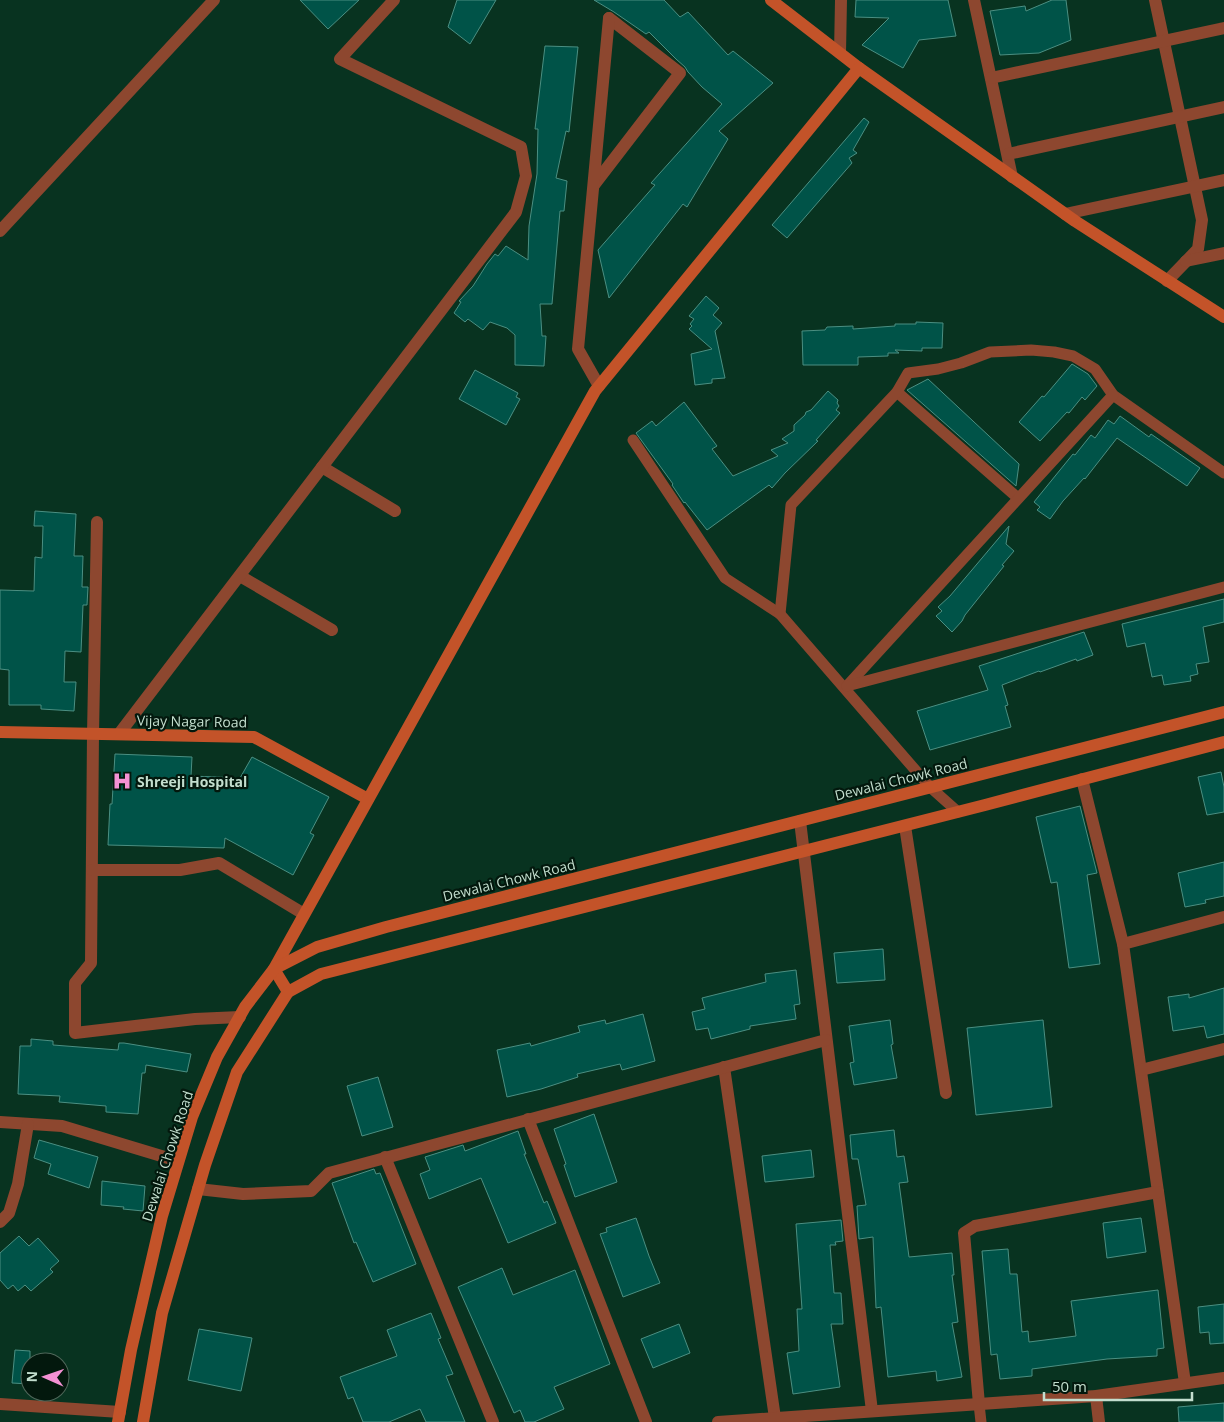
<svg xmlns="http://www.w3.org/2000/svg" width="1224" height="1422" viewBox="0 0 1224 1422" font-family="'Open Sans',sans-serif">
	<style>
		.building { fill: #005348; stroke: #4b8f82 }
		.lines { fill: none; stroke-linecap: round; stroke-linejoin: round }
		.lane { stroke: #8d472f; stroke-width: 11 }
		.street { stroke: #8d472f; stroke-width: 12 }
		.secondary { stroke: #c35329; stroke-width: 12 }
		.labels { text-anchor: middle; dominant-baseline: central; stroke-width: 4.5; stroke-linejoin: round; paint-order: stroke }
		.street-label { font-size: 14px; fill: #c3dece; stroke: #03180d }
		.poi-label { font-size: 14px; font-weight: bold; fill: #c3dece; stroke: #03180d; text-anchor: start }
	</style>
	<rect width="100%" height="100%" fill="#083320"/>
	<g class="building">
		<polygon points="300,0 359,0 328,29"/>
		<polygon points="457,0 496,0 470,44 448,27"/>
		<polygon points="594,0 664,0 680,17 688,12 728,55 733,51 773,83 719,131 728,139 687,207 683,204 609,298 598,250 655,185 651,183 722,104 702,87 688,72 685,67 676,59 649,32 646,34 614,12"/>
		<polygon points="856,0 948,0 956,36 919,40 903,68 862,45 889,18 855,17"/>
		<polygon points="1052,0 1066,0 1071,40 1039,53 1000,55 990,11 1025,6 1026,11"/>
		<polygon points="545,46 578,47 569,132 566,131 556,178 567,181 564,211 560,211 552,304 540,304 542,336 546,336 544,366 515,365 515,335 507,328 490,322 483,330 468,319 465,322 454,313 461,302 459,301 473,286 487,264 495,254 498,256 506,246 528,260 529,226 537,174 538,129 535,129"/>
		<polygon points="864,118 869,122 853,150 857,153 849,158 852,163 787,238 772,225"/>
		<polygon points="706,296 719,308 713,315 722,323 715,331 725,378 712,379 712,383 695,385 691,354 712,349 689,329 692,326 690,324 694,319 689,316"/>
		<polygon points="916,322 943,323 942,348 922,348 922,351 895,350 899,353 888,353 888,356 858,357 858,365 803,365 802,331 825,330 827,327 853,326 853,329 895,326 895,324 916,324"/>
		<polygon points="1072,364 1088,374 1097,386 1085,400 1082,397 1069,413 1067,412 1040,441 1019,422 1042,396 1044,397"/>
		<polygon points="475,370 518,393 516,397 520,399 506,425 459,399"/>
		<polygon points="928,379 1019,464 1016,486 907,390"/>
		<polygon points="828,391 838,400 837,403 839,406 836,410 840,413 816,440 818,441 785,473 772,488 769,485 707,530 685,502 684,503 672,485 673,484 636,433 652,421 656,426 684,402 717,446 712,449 733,476 778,456 771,450 788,443 782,439 794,431 794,425 805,415 806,412 811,410"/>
		<polygon points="1120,416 1149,437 1151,434 1200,468 1187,486 1117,438 1085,479 1084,478 1063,501 1050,519 1037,510 1040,507 1034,502 1073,454 1075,455 1091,435 1095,438 1108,420 1114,424"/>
		<polygon points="35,511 76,514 74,556 83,556 82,587 88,587 87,605 83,605 81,652 65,651 64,682 76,682 74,711 41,709 41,705 9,705 9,670 0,669 0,590 34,591 35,557 42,558 43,526 34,526"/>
		<polygon points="1009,526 1006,544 1014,551 1002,565 1004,566 965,615 962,621 952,632 936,616 942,611 938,607 950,596"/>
		<polygon points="1224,599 1224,622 1203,627 1209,662 1196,664 1198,674 1190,676 1191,681 1164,685 1162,675 1152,677 1145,643 1127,647 1122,624"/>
		<polygon points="1084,632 1093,655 1077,661 1076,659 1040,672 1039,671 1002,685 1008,705 1005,706 1011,727 930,750 917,711 988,690 979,666"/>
		<polygon points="115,754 192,757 191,776 240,778 252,757 329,797 310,833 314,835 293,875 225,838 224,848 108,845 110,804 112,804"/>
		<polygon points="1221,772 1224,787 1224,812 1207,815 1198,777"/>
		<polygon points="1080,806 1097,873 1087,875 1100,964 1069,968 1057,882 1051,883 1036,817"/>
		<polygon points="1224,862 1224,896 1205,900 1206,903 1185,907 1178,873"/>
		<polygon points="883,949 885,980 837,983 834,953"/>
		<polygon points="796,970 800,1004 794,1005 796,1019 750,1026 750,1029 711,1039 708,1028 696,1030 692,1012 705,1009 702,998 766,982 765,974"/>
		<polygon points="1224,988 1224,1034 1207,1038 1204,1026 1173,1031 1168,997 1189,994 1189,998"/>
		<polygon points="643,1014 655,1061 622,1070 620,1064 577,1074 578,1077 541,1089 507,1097 497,1050 530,1043 531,1046 580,1032 578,1026 605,1020 606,1024"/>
		<polygon points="890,1020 893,1044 891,1045 897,1078 854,1085 850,1063 854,1062 849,1026"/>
		<polygon points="1043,1020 1052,1107 976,1115 967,1028"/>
		<polygon points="31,1039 53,1041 53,1045 118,1050 119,1043 124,1043 191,1054 187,1072 146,1065 145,1073 142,1073 138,1114 106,1112 106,1106 59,1102 60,1096 18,1094 20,1046 31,1046"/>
		<polygon points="378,1077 393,1127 362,1136 347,1086"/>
		<polygon points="594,1114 617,1182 575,1197 564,1165 566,1164 554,1129"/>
		<polygon points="894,1130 897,1157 904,1156 908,1182 899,1183 909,1257 952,1253 954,1275 952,1275 958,1322 952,1323 962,1377 937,1381 936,1371 888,1377 881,1307 876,1308 873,1237 859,1239 857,1206 866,1205 858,1159 852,1159 850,1135"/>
		<polygon points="518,1131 526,1154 524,1154 544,1203 547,1201 556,1223 508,1243 481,1178 429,1199 420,1174 430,1170 425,1157 463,1145 465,1151"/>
		<polygon points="39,1140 98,1157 89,1188 48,1174 51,1164 34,1158"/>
		<polygon points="811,1150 814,1177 765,1182 762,1156"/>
		<polygon points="374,1169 376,1174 380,1173 416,1264 373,1282 356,1242 354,1243 332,1183"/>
		<polygon points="102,1181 145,1186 143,1211 123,1209 124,1207 101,1205"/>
		<polygon points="636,1218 649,1256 660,1283 623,1297 600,1234 607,1232 606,1228"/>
		<polygon points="1141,1218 1146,1252 1107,1258 1103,1223"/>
		<polygon points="841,1220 843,1241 835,1242 836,1245 830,1245 834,1293 841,1293 843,1324 831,1324 840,1387 793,1394 787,1353 799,1351 797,1309 802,1309 796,1224"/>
		<polygon points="19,1236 29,1246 38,1238 59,1261 50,1269 53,1272 31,1291 25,1285 18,1291 13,1285 8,1289 0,1280 0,1253"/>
		<polygon points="1008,1249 1010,1274 1017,1274 1022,1332 1028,1331 1029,1342 1076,1336 1071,1301 1158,1290 1164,1348 1157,1349 1157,1356 1107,1359 1032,1369 1032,1376 1000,1379 997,1354 991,1355 982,1251"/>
		<polygon points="502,1268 513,1295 575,1270 610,1364 554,1387 564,1409 534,1422 525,1422 520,1410 514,1413 458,1287"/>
		<polygon points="1224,1304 1224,1343 1210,1344 1209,1332 1200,1333 1198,1307"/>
		<polygon points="431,1313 441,1338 438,1339 453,1374 446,1376 465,1422 426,1422 420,1409 389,1422 363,1422 353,1397 348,1399 340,1377 397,1356 387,1330"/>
		<polygon points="679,1324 690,1353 653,1368 641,1339"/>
		<polygon points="199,1329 252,1338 241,1391 188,1380"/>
		<polygon points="15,1350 30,1351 30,1384 12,1383"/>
		<polygon points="1224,1403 1224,1422 1179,1422 1178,1407"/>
	</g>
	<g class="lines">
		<g class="lane">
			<polyline points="897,392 1018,498"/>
			<polyline points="633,440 725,578 780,614 930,787 958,812"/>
			<polyline points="780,614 791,505 897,392 908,373 938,369 961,363 990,352 1031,350 1054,352 1073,356 1095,369 1113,395 1224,473"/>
			<polyline points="847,686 1113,395"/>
			<polyline points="847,686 1224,587"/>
			<polyline points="979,1404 981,1422"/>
		</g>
		<g class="street">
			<polyline points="974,0 1012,177"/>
			<polyline points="1155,0 1202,220 1198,249 1167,281"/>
			<polyline points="840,53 841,0"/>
			<polyline points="991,78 1224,28"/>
			<polyline points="1008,154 1224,107"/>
			<polyline points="594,185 680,73 609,18"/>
			<polyline points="1065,214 1224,180"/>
			<polyline points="0,231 214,0"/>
			<polyline points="1186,261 1224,253"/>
			<polyline points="599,386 578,349 609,18"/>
			<polyline points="322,467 395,511"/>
			<polyline points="97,522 93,734 91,963 75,983 75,1033 195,1019 240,1017"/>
			<polyline points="240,576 332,630"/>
			<polyline points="119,734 516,212 526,176 521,147 340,59 394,0"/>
			<polyline points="1082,779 1123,944 1185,1383"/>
			<polyline points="800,821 872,1411"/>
			<polyline points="905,826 946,1093"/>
			<polyline points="92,870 180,870 219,863 304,914"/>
			<polyline points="1123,944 1224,917"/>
			<polyline points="724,1067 775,1418"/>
			<polyline points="1141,1070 1224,1049"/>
			<polyline points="528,1119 646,1422"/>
			<polyline points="0,1122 62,1126 178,1161"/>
			<polyline points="385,1157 493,1422"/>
			<polyline points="198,1189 243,1194 311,1191 329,1173 826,1040"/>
			<polyline points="0,1222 9,1213 18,1184 28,1124"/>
			<polyline points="1096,1396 1099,1422"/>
			<polyline points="0,1404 120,1412"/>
			<polyline points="979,1404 964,1233 975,1226 1158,1192"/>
			<polyline points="718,1422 1096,1396 1224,1378"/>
		</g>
		<g class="secondary">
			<polyline points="771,0 859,68 1075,221 1224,317"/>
			<polyline points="0,732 254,737 368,799"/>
			<polyline points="288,992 274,969 595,391 859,68"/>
			<polyline points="118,1422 131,1350 162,1216 192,1117 217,1057 245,1007 274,969 317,947 386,927 1224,712"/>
			<polyline points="143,1422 162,1313 205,1165 237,1072 288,992 321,974 985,805 1224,742"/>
		</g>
	</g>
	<defs>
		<g id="hospital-bare" transform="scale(1.5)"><path d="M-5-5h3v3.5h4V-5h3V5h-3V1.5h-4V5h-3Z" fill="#f491d4" stroke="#03180d" stroke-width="2.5" paint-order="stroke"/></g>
	</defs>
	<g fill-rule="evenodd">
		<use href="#hospital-bare" x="122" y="781"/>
	</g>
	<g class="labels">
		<g class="street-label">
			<text transform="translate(192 721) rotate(1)">Vijay Nagar Road</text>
			<text transform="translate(901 779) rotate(-14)">Dewalai Chowk Road</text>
			<text transform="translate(509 880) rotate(-14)">Dewalai Chowk Road</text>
			<text transform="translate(167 1156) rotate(-72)">Dewalai Chowk Road</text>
		</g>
		<g class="poi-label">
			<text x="137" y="781">Shreeji Hospital</text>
		</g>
	</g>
	<g transform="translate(45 1377) rotate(272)"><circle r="24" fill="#03180d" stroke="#50675a"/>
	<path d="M0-4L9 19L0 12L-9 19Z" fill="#f491d4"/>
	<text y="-8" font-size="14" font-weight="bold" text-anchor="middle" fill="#c3dece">N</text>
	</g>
	<path d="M1044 1392v8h148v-8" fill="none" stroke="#c3dece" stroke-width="2.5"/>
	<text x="1052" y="1392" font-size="15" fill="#c3dece" stroke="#03180d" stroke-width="4" paint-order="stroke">50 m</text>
</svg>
